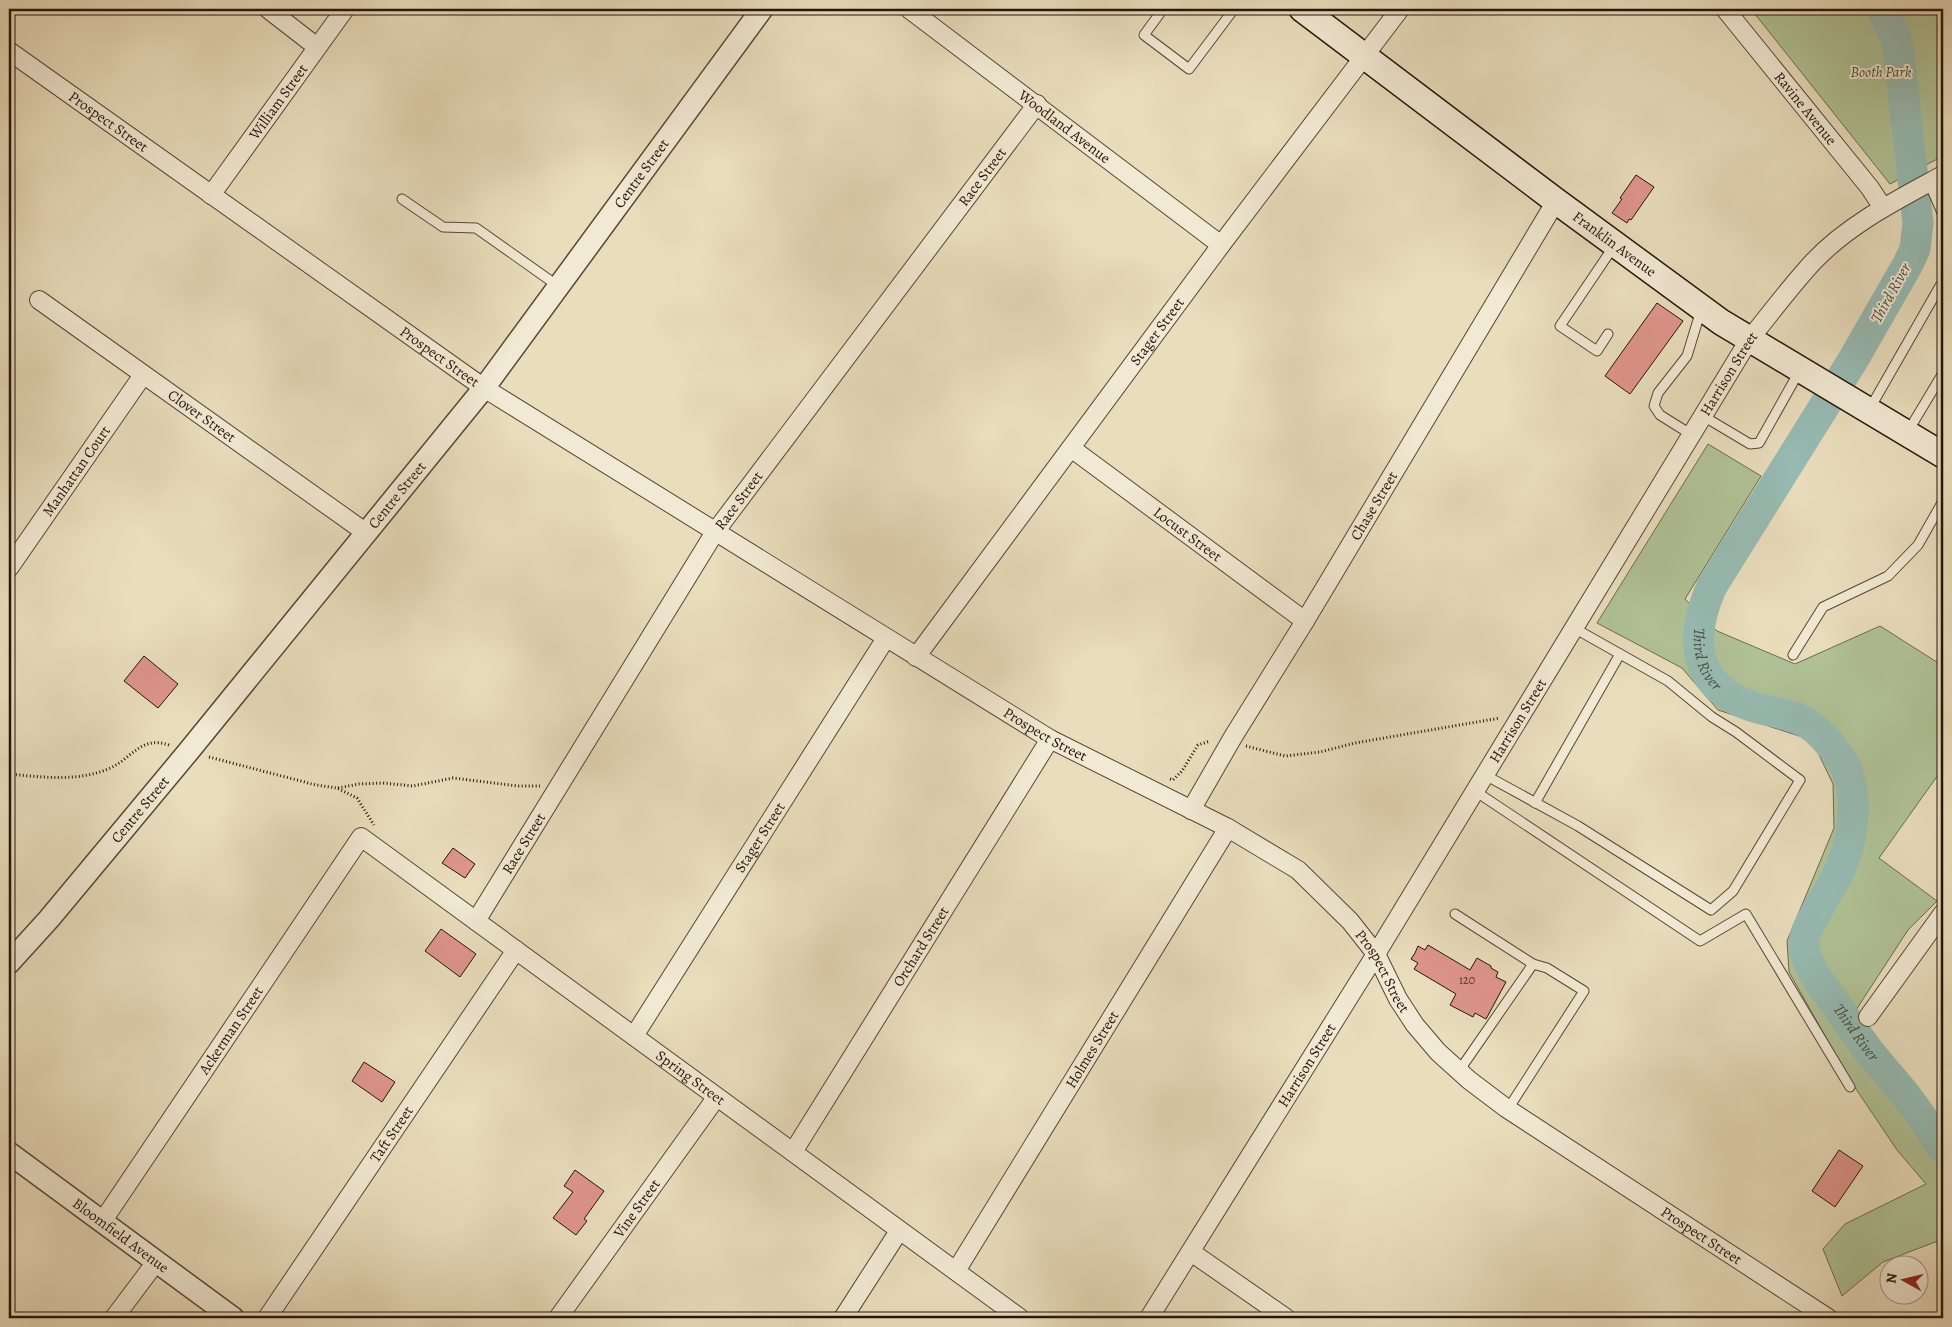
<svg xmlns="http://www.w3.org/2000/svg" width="1952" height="1327" viewBox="0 0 1952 1327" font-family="Alegreya,serif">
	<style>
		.green { fill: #b0c296; stroke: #6a6c50 }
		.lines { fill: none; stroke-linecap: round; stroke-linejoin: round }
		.river { stroke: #97bbb2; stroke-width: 31 }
		.building { fill: #de958b; stroke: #25150b }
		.service-casing { stroke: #564737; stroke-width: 11 }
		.minor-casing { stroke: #564737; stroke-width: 20 }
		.tertiary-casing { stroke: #564737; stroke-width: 24 }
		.secondary-casing { stroke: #25150b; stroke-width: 28 }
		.path { stroke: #25150b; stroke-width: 3; stroke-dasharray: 1 2.5; stroke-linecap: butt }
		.service { stroke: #f1e9d3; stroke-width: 9 }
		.minor { stroke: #f1e9d3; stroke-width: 18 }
		.tertiary { stroke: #f1e9d3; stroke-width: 21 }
		.secondary { stroke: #f1e9d3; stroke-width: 25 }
		.labels { text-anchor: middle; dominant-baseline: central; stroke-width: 4; stroke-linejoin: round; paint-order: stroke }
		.number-label { font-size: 12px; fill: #53352b }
		.park-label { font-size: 15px; font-style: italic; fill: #4f4935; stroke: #f1e9d3 }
		.street-label { font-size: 15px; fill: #25150b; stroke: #f1e9d3 }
		.water-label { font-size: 16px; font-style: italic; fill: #4d4f45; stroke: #f1e9d3 }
	</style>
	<rect width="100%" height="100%" fill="#e9ddbc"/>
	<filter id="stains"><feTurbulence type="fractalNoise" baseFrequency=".004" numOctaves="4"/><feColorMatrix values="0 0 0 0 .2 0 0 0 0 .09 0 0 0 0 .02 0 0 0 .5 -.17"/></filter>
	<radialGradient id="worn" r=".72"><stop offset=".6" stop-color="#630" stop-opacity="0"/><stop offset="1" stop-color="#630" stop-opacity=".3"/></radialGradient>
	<g class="green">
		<polygon points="1751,9 1943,9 1943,156 1890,184"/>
		<polygon points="1708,444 1761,476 1685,599 1717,631 1795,664 1880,626 1943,666 1943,768 1879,858 1937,901 1908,930 1854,1013 1851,1025 1875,1060 1904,1093 1943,1148 1943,1247 1935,1242 1883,1262 1842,1296 1823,1249 1845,1224 1926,1184 1897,1150 1850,1080 1789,972 1787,941 1834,828 1833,784 1812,740 1718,710 1682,668 1597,623"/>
	</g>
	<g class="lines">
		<path class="river" id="s1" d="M1882,9L1896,39L1899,55L1918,223L1915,249L1908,264L1853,360L1712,586C1689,637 1692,686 1751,706C1769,712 1789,713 1805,722C1821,731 1843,757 1848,774C1858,804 1853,841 1840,869C1834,883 1825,896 1818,909C1813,919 1804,932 1804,944C1806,969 1825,989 1839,1009C1851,1026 1863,1045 1877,1061C1886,1072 1895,1082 1904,1093C1918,1110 1929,1130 1943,1148"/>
	</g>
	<g class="building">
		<polygon points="1636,175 1654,187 1631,220 1629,219 1627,223 1612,213 1622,199 1620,198"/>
		<polygon points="1657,303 1683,321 1630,394 1605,376"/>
		<polygon points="144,656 178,684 158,708 124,681"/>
		<polygon points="453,848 475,864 465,878 442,863"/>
		<polygon points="441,929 476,954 460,977 425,951"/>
		<polygon points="1428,945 1470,970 1477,958 1491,966 1491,968 1498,972 1496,977 1506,982 1486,1019 1475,1013 1473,1017 1450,1005 1456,994 1414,969 1418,963 1411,959 1415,953 1418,946 1425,950"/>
		<polygon points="364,1062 395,1082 382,1102 352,1081"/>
		<polygon points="1839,1150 1863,1166 1835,1207 1812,1191"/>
		<polygon points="575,1170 604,1191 584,1219 587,1221 576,1235 553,1218 573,1192 564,1186"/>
	</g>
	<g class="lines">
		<g class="service-casing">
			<g id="service">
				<polyline points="1163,9 1144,35 1189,69 1234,9"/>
				<polyline points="1929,183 1943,215"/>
				<polyline points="402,199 443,227 476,228 558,286"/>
				<polyline points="1608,334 1597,351 1560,326 1614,246"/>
				<polyline points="1869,410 1940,286 1943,283"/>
				<polyline points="1703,416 1750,444 1759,443 1800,370"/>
				<polyline points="1907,433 1943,373"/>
				<polyline points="1692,435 1660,415 1654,406 1658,393 1687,356 1701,310"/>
				<polyline points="1793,655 1823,607 1888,576 1918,545 1943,501"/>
				<polyline points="1485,775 1578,826 1711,910 1733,891 1800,780 1736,732 1712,717 1668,681 1574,628"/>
				<polyline points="1475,791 1700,941 1746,914 1850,1087"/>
				<polyline points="1535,803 1620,654"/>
				<polyline points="1455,914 1533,964 1547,968 1584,991 1508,1109"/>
				<polyline points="1459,1071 1533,964"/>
			</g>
		</g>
		<g class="minor-casing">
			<g id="minor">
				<polyline points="268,9 317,47"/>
				<path id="s2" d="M909,9L1221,245"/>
				<path id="s3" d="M1725,9L1870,188L1883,208"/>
				<path id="s4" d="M9,51L484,388L1050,739L1228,828L1298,870L1350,921L1376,954L1398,999L1415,1025L1438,1052L1469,1080L1506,1108L1828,1318"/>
				<path id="s5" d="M211,195L345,9"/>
				<path id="s6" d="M39,300L365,532"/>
				<path id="s7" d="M1071,448L1305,621"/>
				<path id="s8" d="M9,568L143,375"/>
				<path id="s9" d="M916,657L1221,245L1400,9"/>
				<path id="s10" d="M1191,810L1233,737L1305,621L1556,201"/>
				<path id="s11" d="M476,921L715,532L1037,104"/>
				<polyline points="1868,1017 1943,913"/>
				<path id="s12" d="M634,1036L886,638"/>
				<path id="s13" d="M793,1152L1050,739"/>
				<path id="s14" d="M102,1222L361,837L1020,1318"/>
				<polyline points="1191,1252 1286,1318"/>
				<path id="s15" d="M956,1271L1228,828"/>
				<polyline points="114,1318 156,1262"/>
				<path id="s16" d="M267,1318L516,950"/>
				<path id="s17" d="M558,1318L716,1098"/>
				<polyline points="843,1318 899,1231"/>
				<path id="s18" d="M1149,1318L1376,954L1749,340C1770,314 1790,287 1813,262C1849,224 1897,200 1943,175"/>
			</g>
		</g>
		<g class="tertiary-casing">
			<g id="tertiary">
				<path id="s19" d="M9,963L49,919L188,752L484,388L762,9"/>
				<path id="s20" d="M9,1153L233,1318"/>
			</g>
		</g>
		<g class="secondary-casing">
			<g id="secondary">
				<path id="s21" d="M1302,9L1556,201L1721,322L1943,455"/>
			</g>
		</g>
		<g class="path">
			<polyline points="1246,746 1285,756 1320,752 1355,743 1500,718"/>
			<polyline points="209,757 316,785 337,788 357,798 374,825"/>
			<path d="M9,774C41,777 77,782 108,769C131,760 140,735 169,745"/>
			<polyline points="1170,779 1173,780 1182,771 1198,745 1210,741"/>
			<polyline points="338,788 359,784 383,783 413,786 453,778 518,786 540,786"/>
		</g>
		<use href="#service" class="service"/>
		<use href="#minor" class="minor"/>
		<use href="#tertiary" class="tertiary"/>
		<use href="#secondary" class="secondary"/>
	</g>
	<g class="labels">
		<g class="number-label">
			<text x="1467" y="980">120</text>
		</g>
		<g class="park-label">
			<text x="1881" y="72">Booth Park</text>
		</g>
		<g class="street-label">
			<text stroke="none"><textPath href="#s5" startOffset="115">William Street</textPath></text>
			<text stroke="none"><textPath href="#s3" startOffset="128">Ravine Avenue</textPath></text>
			<text stroke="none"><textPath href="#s4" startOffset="122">Prospect Street</textPath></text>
			<text stroke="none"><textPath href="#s2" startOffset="195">Woodland Avenue</textPath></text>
			<text stroke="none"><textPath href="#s19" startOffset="1012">Centre Street</textPath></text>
			<text stroke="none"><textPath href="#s11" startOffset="901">Race Street</textPath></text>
			<text stroke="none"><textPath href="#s21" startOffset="391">Franklin Avenue</textPath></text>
			<text stroke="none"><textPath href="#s9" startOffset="405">Stager Street</textPath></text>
			<text stroke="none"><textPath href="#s4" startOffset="528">Prospect Street</textPath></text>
			<text stroke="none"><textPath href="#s18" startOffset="1108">Harrison Street</textPath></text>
			<text stroke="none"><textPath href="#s6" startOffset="200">Clover Street</textPath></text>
			<text stroke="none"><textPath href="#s8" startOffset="118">Manhattan Court</textPath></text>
			<text stroke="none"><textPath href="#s19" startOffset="608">Centre Street</textPath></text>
			<text stroke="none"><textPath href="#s11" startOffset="496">Race Street</textPath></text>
			<text stroke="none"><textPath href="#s10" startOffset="355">Chase Street</textPath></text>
			<text stroke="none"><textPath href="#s7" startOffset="145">Locust Street</textPath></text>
			<text stroke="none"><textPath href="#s18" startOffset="702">Harrison Street</textPath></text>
			<text stroke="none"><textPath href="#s4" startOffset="1242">Prospect Street</textPath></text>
			<text stroke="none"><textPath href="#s19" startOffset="202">Centre Street</textPath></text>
			<text stroke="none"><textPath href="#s12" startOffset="235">Stager Street</textPath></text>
			<text stroke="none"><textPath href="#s11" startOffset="91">Race Street</textPath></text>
			<text stroke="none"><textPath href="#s13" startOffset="242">Orchard Street</textPath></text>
			<text stroke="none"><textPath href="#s4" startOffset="1662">Prospect Street</textPath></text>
			<text stroke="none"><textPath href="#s14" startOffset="231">Ackerman Street</textPath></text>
			<text stroke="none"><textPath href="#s15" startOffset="260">Holmes Street</textPath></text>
			<text stroke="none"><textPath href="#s18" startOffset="298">Harrison Street</textPath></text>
			<text stroke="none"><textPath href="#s14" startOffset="872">Spring Street</textPath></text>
			<text stroke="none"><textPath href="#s16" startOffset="222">Taft Street</textPath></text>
			<text stroke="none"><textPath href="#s17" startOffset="135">Vine Street</textPath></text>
			<text stroke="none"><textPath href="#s20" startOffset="139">Bloomfield Avenue</textPath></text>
			<text stroke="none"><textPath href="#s4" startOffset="2082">Prospect Street</textPath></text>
		</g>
		<g class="water-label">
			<text transform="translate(1891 293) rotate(-61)">Third River</text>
			<text stroke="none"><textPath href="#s1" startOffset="715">Third River</textPath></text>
			<text stroke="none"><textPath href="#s1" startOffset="1195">Third River</textPath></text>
		</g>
	</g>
	<rect width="1952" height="1327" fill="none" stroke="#e9ddbc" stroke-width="30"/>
	<rect x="10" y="10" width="1932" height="1307" fill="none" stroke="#25150b" stroke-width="2.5"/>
	<rect x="15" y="15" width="1922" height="1297" fill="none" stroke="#25150b"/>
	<g transform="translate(1904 1280) rotate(278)"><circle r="24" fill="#f1e9d3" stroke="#9f9483"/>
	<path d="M0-4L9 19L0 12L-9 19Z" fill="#8f2418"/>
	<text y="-8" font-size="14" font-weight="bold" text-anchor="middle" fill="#25150b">N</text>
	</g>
	<rect width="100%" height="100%" filter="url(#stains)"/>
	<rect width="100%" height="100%" fill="url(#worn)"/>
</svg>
